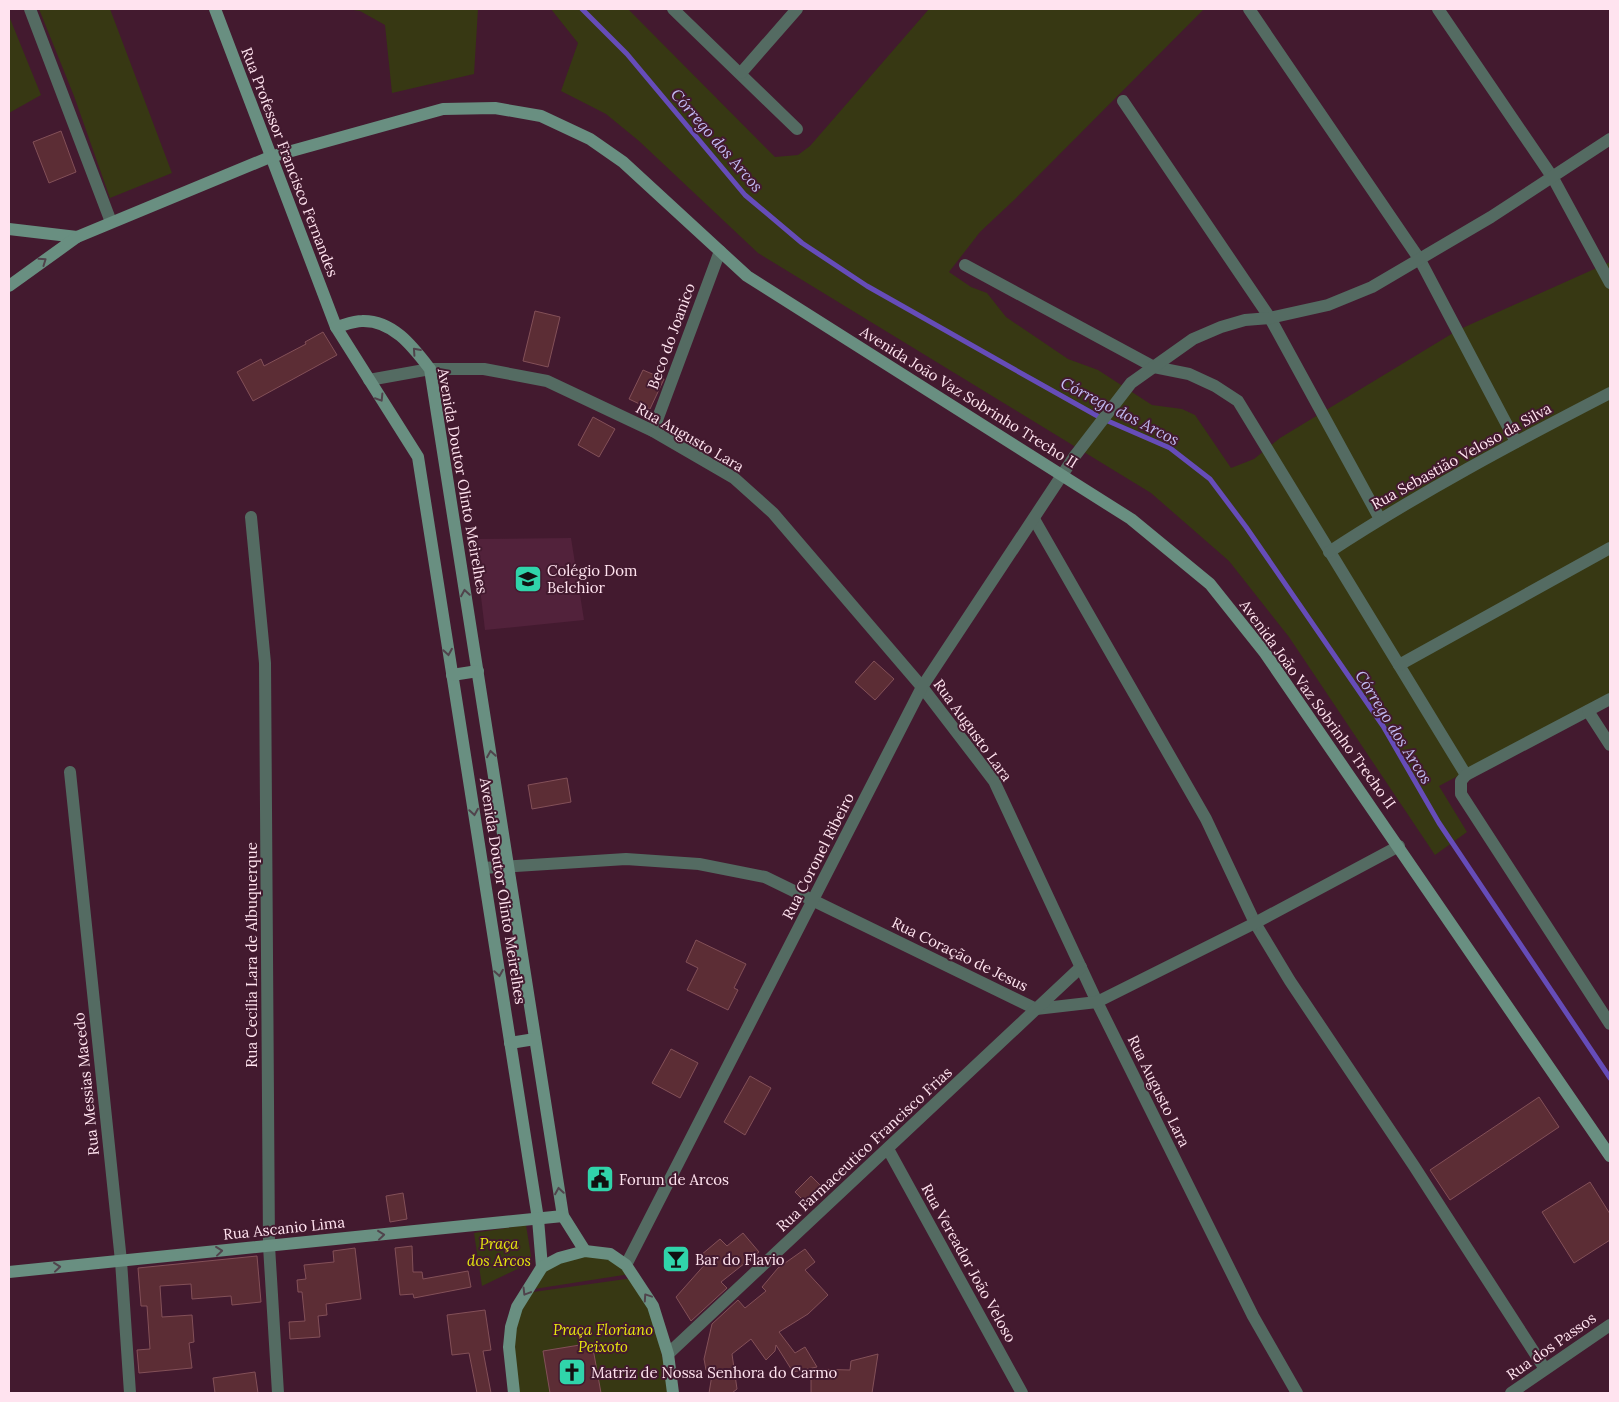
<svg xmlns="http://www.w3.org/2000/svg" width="1619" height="1402" viewBox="0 0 1619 1402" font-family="Lora,serif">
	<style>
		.built { fill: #52223b }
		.green { fill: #373813 }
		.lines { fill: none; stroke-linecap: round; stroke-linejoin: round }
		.stream { stroke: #664cb9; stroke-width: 5 }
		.building { fill: #5c2d35; stroke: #835058 }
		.street { stroke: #546b62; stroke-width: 12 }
		.secondary { stroke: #698f81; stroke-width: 12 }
		.oneway { stroke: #50434c }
		.labels { text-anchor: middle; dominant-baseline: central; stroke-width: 4; stroke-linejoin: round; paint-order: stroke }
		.street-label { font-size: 15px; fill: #ffe3ef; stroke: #431a2f }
		.poi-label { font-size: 15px; fill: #ffe3ef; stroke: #431a2f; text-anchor: start }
		.park-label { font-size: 15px; font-style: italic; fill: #e6e80e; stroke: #431a2f }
		.water-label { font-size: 16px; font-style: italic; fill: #c2bbf3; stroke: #431a2f }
	</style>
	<rect width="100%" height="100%" fill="#431a2f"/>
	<polygon class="built" points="571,538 584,620 485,630 474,539"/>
	<g class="green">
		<polygon points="39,9 110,9 172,173 110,198 74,96"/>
		<polygon points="346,9 478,9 474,74 392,93 385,25 360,11"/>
		<polygon points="551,9 628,9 775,157 798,155 810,146 929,9 1204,9 1014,200 980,232 949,272 971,287 987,293 1006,317 1068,359 1098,370 1152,405 1182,409 1195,415 1231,468 1254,459 1280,438 1458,330 1610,262 1610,696 1439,786 1467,832 1435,855 1289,637 1229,561 1151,493 758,253 639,141 606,114 561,91 578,43"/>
		<polygon points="9,16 41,95 9,113"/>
		<polygon points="526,1225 532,1262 482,1286 474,1233"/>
		<polygon points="598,1252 630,1274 528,1290 544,1268"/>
		<polygon points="633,1278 652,1309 670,1393 516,1393 511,1349 526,1293"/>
	</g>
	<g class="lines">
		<polyline class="stream" points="582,9 627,54 745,195 802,243 867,286 1035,381 1101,418 1170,448 1210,479 1246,527 1383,726 1439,823 1610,1078"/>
	</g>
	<g class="building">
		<polygon points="61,131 76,172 49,183 33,142"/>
		<polygon points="535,311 560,317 548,367 523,361"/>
		<polygon points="323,332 337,355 253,401 237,372 261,359 264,366 306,344 305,342"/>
		<polygon points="643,370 664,379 650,409 629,399"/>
		<polygon points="593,417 615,429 599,457 578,445"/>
		<polygon points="874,661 894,679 875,700 855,682"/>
		<polygon points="567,778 571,802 532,809 528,785"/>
		<polygon points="696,940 746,964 734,988 738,990 728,1010 687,990 698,968 686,962"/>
		<polygon points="671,1049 698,1063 680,1098 652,1083"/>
		<polygon points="750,1076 771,1088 745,1135 724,1122"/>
		<polygon points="1539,1097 1559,1127 1450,1200 1430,1170"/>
		<polygon points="811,1176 822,1187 806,1203 795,1192"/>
		<polygon points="1590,1182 1610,1214 1610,1240 1574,1263 1542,1212"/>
		<polygon points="403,1193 407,1219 390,1222 386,1196"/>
		<polygon points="743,1233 759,1252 721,1282 727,1288 691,1321 676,1297 707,1262 701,1255 720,1239 727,1246"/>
		<polygon points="412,1246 413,1272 422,1272 423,1279 468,1271 471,1287 414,1298 413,1294 400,1295 395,1248"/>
		<polygon points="355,1248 361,1299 326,1304 327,1315 318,1316 320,1337 290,1339 289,1322 305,1321 302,1292 298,1292 297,1280 306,1279 304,1265 334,1262 333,1251"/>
		<polygon points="805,1249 815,1262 805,1270 828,1295 808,1314 779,1332 795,1353 805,1347 817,1367 793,1372 776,1345 775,1351 766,1360 751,1339 732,1354 737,1389 732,1393 709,1393 712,1375 706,1370 704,1359 712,1324 738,1300 745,1308 766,1291 762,1287 778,1268"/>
		<polygon points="257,1256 261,1302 232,1305 231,1296 192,1299 191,1284 160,1286 162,1317 192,1315 194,1342 189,1343 192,1368 139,1373 137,1350 150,1349 147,1306 141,1306 138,1268"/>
		<polygon points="485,1310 491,1350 483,1351 491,1393 477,1393 469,1353 452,1355 447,1315"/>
		<polygon points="592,1343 601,1393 550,1393 543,1351"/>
		<polygon points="878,1354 872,1393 811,1393 811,1369 850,1370 851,1361"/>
		<polygon points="255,1372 258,1393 215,1393 213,1378"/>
	</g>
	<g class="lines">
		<g class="street">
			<polyline points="30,9 111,222"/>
			<polyline points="673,9 797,129"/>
			<polyline points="1249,9 1420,260 1516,442"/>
			<polyline points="1438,9 1553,178 1610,283"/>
			<polyline points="741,73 797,9"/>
			<polyline points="1123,101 1270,318 1380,519"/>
			<polyline points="965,265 1154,367 1189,374 1215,386 1238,401 1466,775"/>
			<polyline points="369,380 430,369 484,369 547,381 653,431 734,478 773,513 922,687 994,781 1097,1002 1253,1316 1297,1393"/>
			<polyline points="653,431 720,251"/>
			<polyline points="251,517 265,663 269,1246 278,1393"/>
			<polyline points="1034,519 1206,819 1255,923 1290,981 1414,1166 1545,1369"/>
			<path d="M1329,552C1419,493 1515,442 1610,393"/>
			<polyline points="1399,665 1610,548"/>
			<polyline points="1610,699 1466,775 1461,781 1461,794 1610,1024"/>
			<polyline points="1588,711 1610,745"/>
			<polyline points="70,772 121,1261 130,1393"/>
			<polyline points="483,868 626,859 699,864 765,877 1036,1009 1097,1002 1255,923 1399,846"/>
			<polyline points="888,1149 1022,1393"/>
			<polyline points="626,1265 922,687 1074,457 1131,383 1193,339 1221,327 1245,320 1270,318 1328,305 1372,287 1491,217 1610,139"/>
			<polyline points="668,1354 1081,967"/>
			<polyline points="1511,1393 1610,1325"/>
		</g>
		<g class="secondary">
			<polyline points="215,9 336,327 418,457 538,1219 542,1267"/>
			<polyline points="9,229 77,237"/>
			<polyline points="9,286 77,237 270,157 443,109 495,108 541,116 590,139 623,162 747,276 1131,519 1210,584 1265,653 1610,1156"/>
			<path d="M336,327C344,325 354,321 362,321C393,320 413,347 430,369L563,1216L585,1251"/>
			<polyline points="452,675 478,671"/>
			<polyline points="510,1043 535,1039"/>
			<polyline points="9,1272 563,1216"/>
			<polyline points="514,1393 509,1347 511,1327 517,1307 542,1267 559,1258 585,1251 610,1254 626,1265 653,1306 668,1354 673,1393"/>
		</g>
	</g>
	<defs><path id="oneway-chevron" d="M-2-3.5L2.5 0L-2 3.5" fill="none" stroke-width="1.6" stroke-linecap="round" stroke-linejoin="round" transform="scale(1.25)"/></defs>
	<g class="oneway">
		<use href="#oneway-chevron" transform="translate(43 261) rotate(-35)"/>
		<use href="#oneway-chevron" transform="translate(416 351) rotate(-132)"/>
		<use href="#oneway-chevron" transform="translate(380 398) rotate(58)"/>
		<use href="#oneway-chevron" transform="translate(465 593) rotate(-99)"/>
		<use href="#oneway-chevron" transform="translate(448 652) rotate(81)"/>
		<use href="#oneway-chevron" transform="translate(491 754) rotate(-99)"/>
		<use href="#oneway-chevron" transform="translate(474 812) rotate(81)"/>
		<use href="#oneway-chevron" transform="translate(499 973) rotate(81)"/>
		<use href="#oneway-chevron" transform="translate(559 1191) rotate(-99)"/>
		<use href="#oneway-chevron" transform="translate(381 1235) rotate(-6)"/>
		<use href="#oneway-chevron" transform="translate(219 1251) rotate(-6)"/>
		<use href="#oneway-chevron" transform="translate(57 1267) rotate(-6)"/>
		<use href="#oneway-chevron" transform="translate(526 1292) rotate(121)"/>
		<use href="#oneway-chevron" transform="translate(647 1297) rotate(-124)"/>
	</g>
	<defs>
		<g id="school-square" transform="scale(1.4375)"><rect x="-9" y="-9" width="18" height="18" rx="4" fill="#30d4aa" stroke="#431a2f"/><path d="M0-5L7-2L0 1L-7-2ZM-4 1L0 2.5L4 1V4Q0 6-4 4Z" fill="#111"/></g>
		<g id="civic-square" transform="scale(1.4375)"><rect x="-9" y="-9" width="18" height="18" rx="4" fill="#30d4aa" stroke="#431a2f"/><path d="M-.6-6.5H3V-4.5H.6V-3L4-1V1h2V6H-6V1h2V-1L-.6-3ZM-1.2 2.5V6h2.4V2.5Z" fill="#111"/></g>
		<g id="bar-square" transform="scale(1.4375)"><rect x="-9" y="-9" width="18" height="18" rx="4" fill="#30d4aa" stroke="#431a2f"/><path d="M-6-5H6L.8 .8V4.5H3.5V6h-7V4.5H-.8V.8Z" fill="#111"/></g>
		<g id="church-square" transform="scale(1.4375)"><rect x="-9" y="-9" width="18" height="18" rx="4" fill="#30d4aa" stroke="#431a2f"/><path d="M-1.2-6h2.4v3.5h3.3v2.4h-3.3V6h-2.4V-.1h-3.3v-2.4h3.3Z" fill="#111"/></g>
	</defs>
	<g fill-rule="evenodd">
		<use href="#school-square" x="528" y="579"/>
		<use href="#civic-square" x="600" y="1179"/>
		<use href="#bar-square" x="676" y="1259"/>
		<use href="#church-square" x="572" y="1372"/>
	</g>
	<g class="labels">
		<g class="street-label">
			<text transform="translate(290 162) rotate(69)">Rua Professor Francisco Fernandes</text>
			<text transform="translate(671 336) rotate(-70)">Beco do Joanico</text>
			<text transform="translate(969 397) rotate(32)">Avenida João Vaz Sobrinho Trecho II</text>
			<text transform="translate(690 437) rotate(30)">Rua Augusto Lara</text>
			<text transform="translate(1461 456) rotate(-29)">Rua Sebastião Veloso da Silva</text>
			<text transform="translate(463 481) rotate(80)">Avenida Doutor Olinto Meirelhes</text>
			<text transform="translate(1318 704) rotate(54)">Avenida João Vaz Sobrinho Trecho II</text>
			<text transform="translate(973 730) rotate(54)">Rua Augusto Lara</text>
			<text transform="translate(818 856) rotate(-63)">Rua Coronel Ribeiro</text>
			<text transform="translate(503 891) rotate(81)">Avenida Doutor Olinto Meirelhes</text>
			<text transform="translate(960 954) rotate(26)">Rua Coração de Jesus</text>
			<text transform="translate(251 955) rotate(-90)">Rua Cecilia Lara de Albuquerque</text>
			<text transform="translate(86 1084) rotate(-96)">Rua Messias Macedo</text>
			<text transform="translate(1159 1091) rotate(64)">Rua Augusto Lara</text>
			<text transform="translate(864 1149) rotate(-43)">Rua Farmaceutico Francisco Frias</text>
			<text transform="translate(284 1228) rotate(-6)">Rua Ascanio Lima</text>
			<text transform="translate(969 1263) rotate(61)">Rua Vereador João Veloso</text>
			<text transform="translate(1551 1346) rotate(-35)">Rua dos Passos</text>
		</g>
		<g class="poi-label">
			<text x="547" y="570">Colégio Dom<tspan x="547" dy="17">Belchior</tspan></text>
			<text x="619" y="1179">Forum de Arcos</text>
			<text x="695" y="1259">Bar do Flavio</text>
			<text x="591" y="1372">Matriz de Nossa Senhora do Carmo</text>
		</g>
		<g class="park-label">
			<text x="499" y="1243">Praça<tspan x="499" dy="17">dos Arcos</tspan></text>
			<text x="603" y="1329">Praça Floriano<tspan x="603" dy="17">Peixoto</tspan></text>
		</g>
		<g class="water-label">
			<text transform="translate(717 140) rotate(49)">Córrego dos Arcos</text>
			<text transform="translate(1120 411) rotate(27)">Córrego dos Arcos</text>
			<text transform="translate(1394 727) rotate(58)">Córrego dos Arcos</text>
		</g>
	</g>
	<rect width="1619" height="1402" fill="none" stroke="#ffe3ef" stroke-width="20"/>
</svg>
